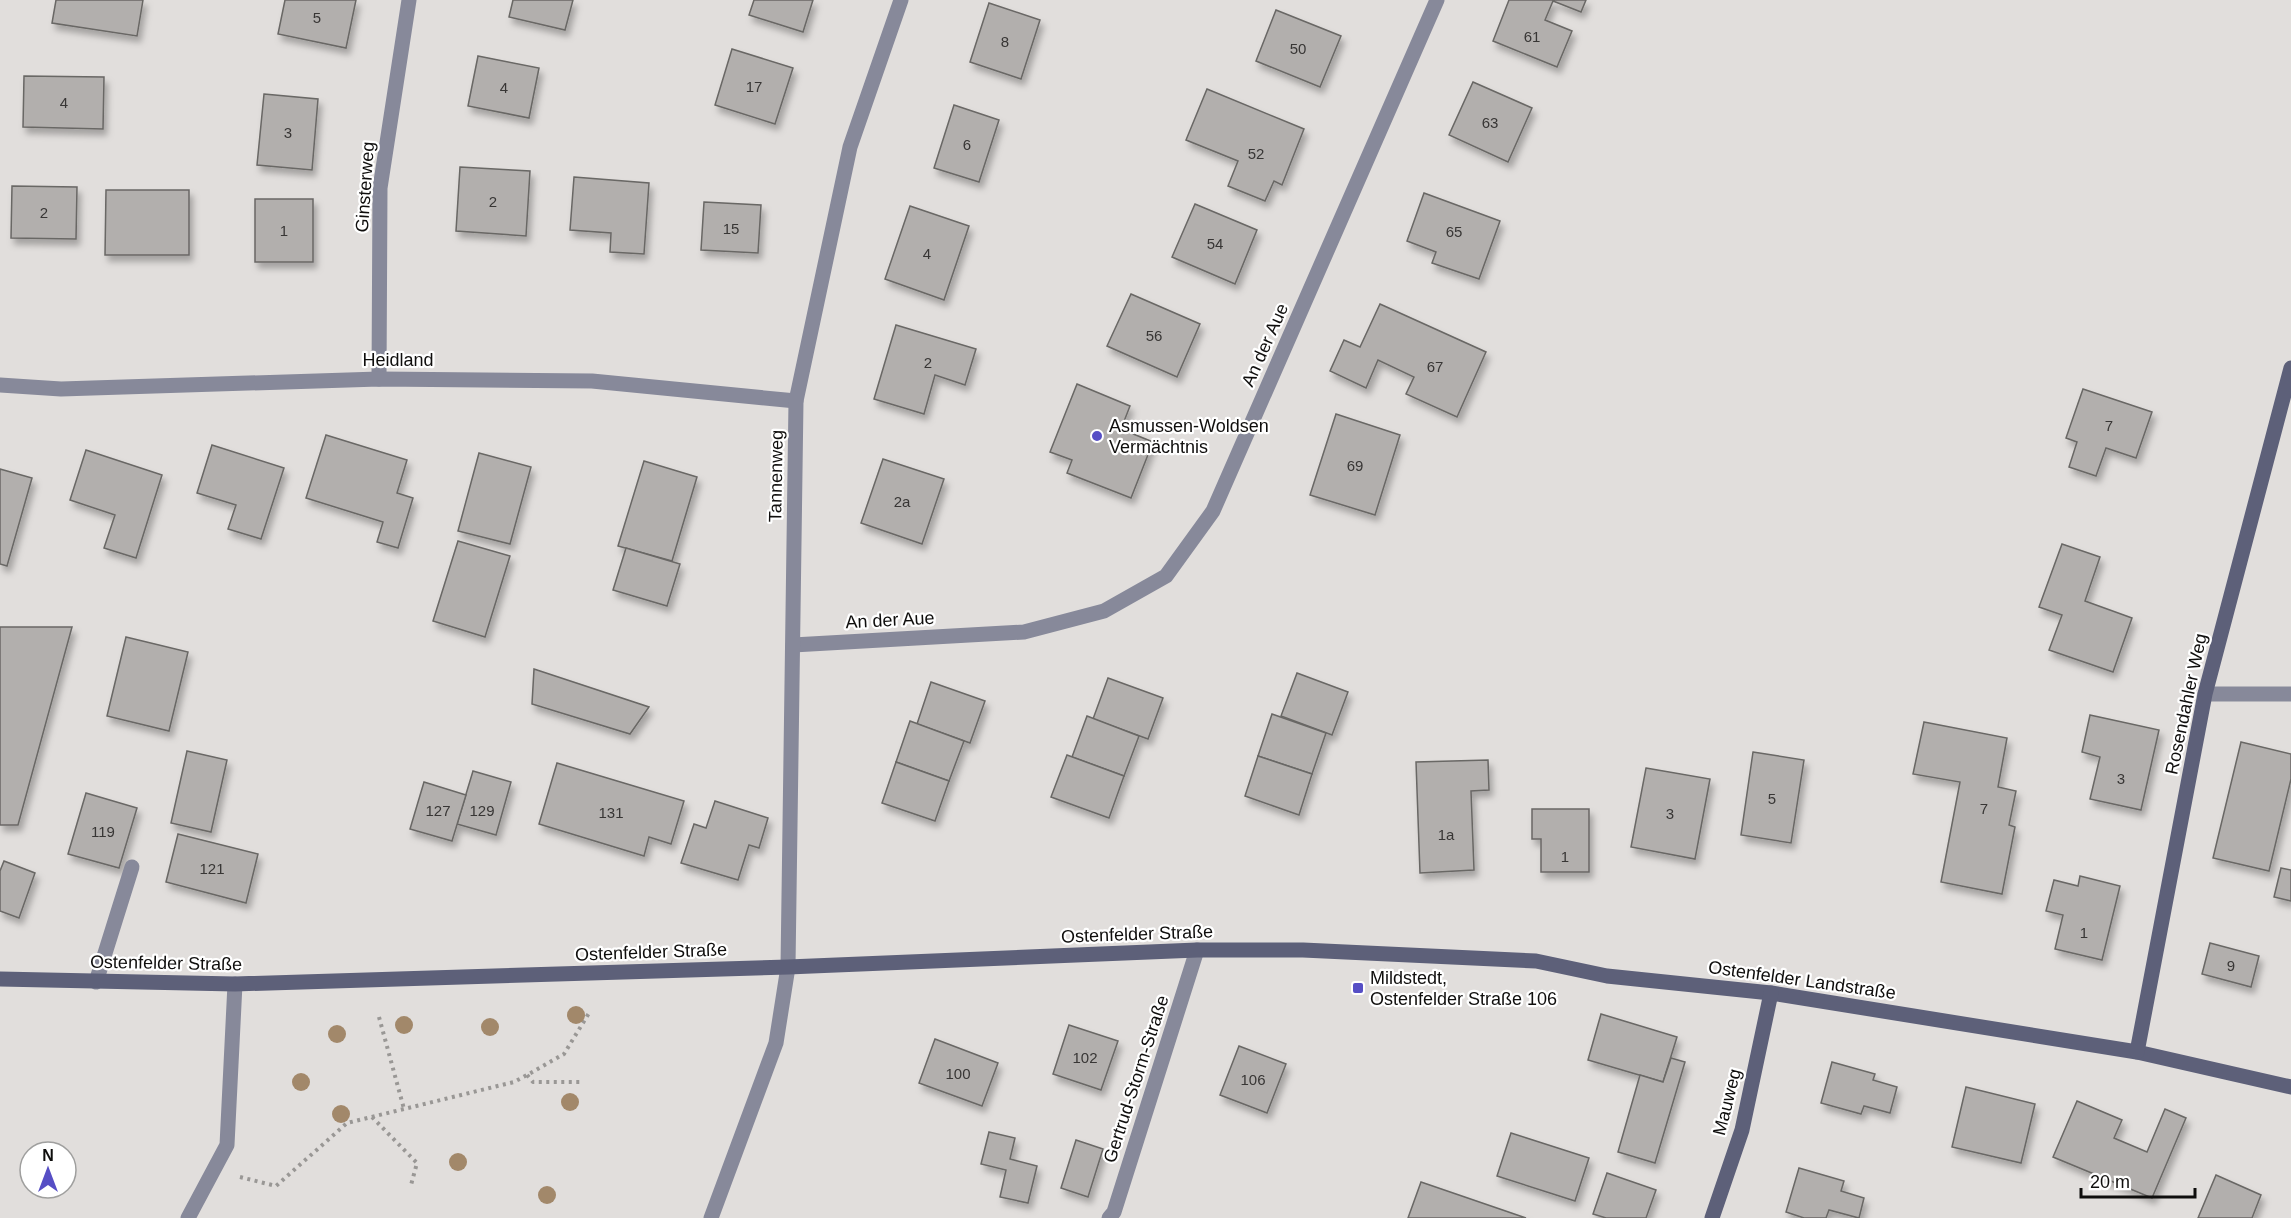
<svg xmlns="http://www.w3.org/2000/svg" width="2291" height="1218" viewBox="0 0 2291 1218" font-family="Helvetica,sans-serif">
	<style>
		.building { fill: #b2afad; stroke: #696765; stroke-width: 1.5; filter: url(#shadow) }
		.lines { fill: none; stroke-linecap: round; stroke-linejoin: round }
		.path { stroke: #999795; stroke-width: 4; stroke-dasharray: 3 4.5; stroke-linecap: butt }
		.lane { stroke: #87899a; stroke-width: 15 }
		.street { stroke: #87899a; stroke-width: 15 }
		.secondary { stroke: #5d6079; stroke-width: 15 }
		.tree { fill: #a2886a }
		.poi-dot { fill: #564ec5; stroke: #fff; stroke-width: 2 }
		.labels { text-anchor: middle; dominant-baseline: central; stroke-width: 4.5; stroke-linejoin: round; paint-order: stroke }
		.number-label { font-size: 15px; fill: #383635 }
		.street-label { font-size: 18px; fill: #0f0e0d; stroke: #fff }
		.poi-label { font-size: 18px; fill: #0f0e0d; stroke: #fff; text-anchor: start }
	</style>
	<defs>
		<filter id="shadow"><feDropShadow dx="3.5" dy="6" stdDeviation="3" flood-color="#0004"/></filter>
	</defs>
	<rect width="100%" height="100%" fill="#e1dedc"/>
	<g class="building">
		<polygon points="56,0 143,0 137,36 52,23"/>
		<polygon points="285,0 356,0 346,48 278,34"/>
		<polygon points="513,0 573,0 565,30 509,17"/>
		<polygon points="754,0 813,0 803,32 749,15"/>
		<polygon points="1509,0 1586,0 1581,12 1553,1 1545,20 1572,31 1557,67 1493,41"/>
		<polygon points="989,3 1040,20 1021,79 970,62"/>
		<polygon points="1276,10 1341,36 1320,87 1256,61"/>
		<polygon points="732,49 793,68 775,124 715,105"/>
		<polygon points="478,56 539,68 529,118 468,106"/>
		<polygon points="24,76 104,77 103,129 23,127"/>
		<polygon points="1473,82 1532,108 1508,162 1449,135"/>
		<polygon points="1207,89 1304,129 1282,185 1274,181 1265,201 1228,186 1238,161 1186,140"/>
		<polygon points="264,94 318,99 312,170 257,165"/>
		<polygon points="954,105 999,120 979,182 934,168"/>
		<polygon points="460,167 530,171 526,236 456,231"/>
		<polygon points="574,177 649,183 644,254 610,252 611,233 570,230"/>
		<polygon points="12,186 77,187 76,239 11,238"/>
		<polygon points="106,190 189,190 189,255 105,255"/>
		<polygon points="1424,193 1500,221 1479,279 1432,263 1436,252 1407,241"/>
		<rect x="255" y="199" width="58" height="63"/>
		<polygon points="704,202 761,205 758,253 701,250"/>
		<polygon points="1195,204 1257,230 1235,284 1172,257"/>
		<polygon points="910,206 969,226 944,300 885,279"/>
		<polygon points="1131,294 1200,324 1177,377 1107,346"/>
		<polygon points="1380,304 1486,352 1457,417 1406,394 1414,377 1378,360 1366,388 1330,371 1344,340 1360,347"/>
		<polygon points="896,325 976,349 965,385 935,375 924,414 874,399"/>
		<polygon points="1077,384 1130,406 1121,429 1153,442 1131,498 1067,473 1072,460 1050,452"/>
		<polygon points="2083,389 2152,412 2136,458 2106,448 2096,476 2069,467 2077,442 2066,438"/>
		<polygon points="1336,414 1400,435 1375,515 1310,495"/>
		<polygon points="326,435 407,460 397,493 413,498 398,548 377,542 383,522 306,498"/>
		<polygon points="212,445 284,468 261,539 228,529 236,505 197,493"/>
		<polygon points="86,450 162,475 136,558 104,548 115,515 70,500"/>
		<polygon points="479,453 531,467 510,544 458,531"/>
		<polygon points="883,459 944,479 922,544 861,523"/>
		<polygon points="644,461 697,477 672,561 618,546"/>
		<polygon points="0,469 32,478 7,566 0,564"/>
		<polygon points="458,541 510,556 485,637 433,621"/>
		<polygon points="2062,544 2100,557 2085,601 2132,618 2113,672 2049,650 2062,615 2039,607"/>
		<polygon points="626,548 680,564 667,606 613,590"/>
		<polygon points="0,627 72,627 18,825 0,825"/>
		<polygon points="126,637 188,652 169,731 107,716"/>
		<polygon points="534,669 649,707 630,734 532,704"/>
		<polygon points="1297,673 1348,692 1332,735 1281,716"/>
		<polygon points="1108,678 1163,698 1148,739 1093,719"/>
		<polygon points="931,682 985,701 970,743 917,724"/>
		<polygon points="1272,714 1326,733 1312,774 1258,756"/>
		<polygon points="2090,715 2159,730 2141,810 2090,799 2100,757 2082,752"/>
		<polygon points="1087,716 1139,736 1124,776 1072,757"/>
		<polygon points="910,721 964,741 949,781 896,762"/>
		<polygon points="1924,722 2007,738 1998,787 2016,791 2009,825 2015,827 2002,894 1941,882 1960,782 1913,774"/>
		<polygon points="2241,742 2291,754 2291,779 2269,871 2213,858"/>
		<polygon points="187,751 227,760 211,832 171,823"/>
		<polygon points="1753,752 1804,760 1791,843 1741,835"/>
		<polygon points="1067,755 1124,776 1109,818 1051,797"/>
		<polygon points="1258,756 1312,774 1299,815 1245,796"/>
		<polygon points="1488,760 1489,790 1471,791 1474,870 1420,873 1416,762"/>
		<polygon points="896,762 949,781 935,821 882,803"/>
		<polygon points="557,763 684,801 671,844 649,837 644,856 539,824"/>
		<polygon points="1646,768 1710,779 1695,859 1631,847"/>
		<polygon points="473,771 511,782 496,835 457,824"/>
		<polygon points="424,782 466,795 452,841 410,829"/>
		<polygon points="86,793 137,808 119,868 68,854"/>
		<polygon points="715,801 768,818 759,848 749,845 738,880 681,863 694,824 706,828"/>
		<polygon points="1532,809 1589,809 1589,872 1541,872 1541,839 1532,839"/>
		<polygon points="178,834 258,854 246,903 166,882"/>
		<polygon points="4,861 35,873 19,918 0,911 0,871"/>
		<polygon points="2281,868 2291,870 2291,901 2274,897"/>
		<polygon points="2080,876 2120,886 2102,960 2055,949 2063,915 2046,911 2054,880 2078,886"/>
		<polygon points="2210,943 2259,956 2251,987 2202,974"/>
		<polygon points="1601,1014 1677,1037 1663,1082 1588,1060"/>
		<polygon points="1069,1025 1118,1041 1101,1090 1053,1074"/>
		<polygon points="935,1039 998,1063 982,1106 919,1083"/>
		<polygon points="1239,1046 1286,1064 1267,1113 1220,1095"/>
		<polygon points="1671,1058 1685,1062 1655,1163 1618,1152 1640,1075 1663,1082"/>
		<polygon points="1832,1062 1875,1074 1873,1080 1897,1087 1890,1113 1864,1106 1861,1114 1821,1103"/>
		<polygon points="1966,1087 2035,1104 2021,1163 1952,1147"/>
		<polygon points="2077,1101 2122,1120 2114,1138 2147,1152 2165,1109 2186,1118 2152,1198 2053,1157"/>
		<polygon points="989,1132 1015,1138 1010,1159 1037,1166 1028,1203 1000,1197 1006,1170 981,1164"/>
		<polygon points="1511,1133 1589,1158 1575,1201 1497,1176"/>
		<polygon points="1076,1140 1103,1149 1088,1197 1061,1188"/>
		<polygon points="1799,1168 1844,1181 1841,1191 1864,1198 1859,1218 1829,1210 1826,1218 1804,1218 1786,1212"/>
		<polygon points="1607,1173 1656,1190 1646,1218 1606,1218 1593,1214"/>
		<polygon points="2216,1175 2261,1195 2252,1218 2198,1218"/>
		<polygon points="1421,1182 1526,1218 1408,1218"/>
	</g>
	<g class="lines">
		<g class="path">
			<polyline points="379,1017 404,1109"/>
			<polyline points="527,1075 533,1082 582,1082"/>
			<polyline points="372,1117 417,1163 411,1185"/>
			<polyline points="240,1177 276,1186 347,1123 514,1082 527,1075 564,1054 589,1013"/>
		</g>
		<g class="lane">
			<polyline points="96,982 132,867"/>
			<polyline points="188,1218 227,1145 235,984"/>
			<polyline points="711,1218 776,1043 788,967"/>
		</g>
		<g class="street">
			<polyline points="379,379 380,188 409,0"/>
			<polyline points="0,385 61,389 379,379 592,381 796,401"/>
			<polyline points="793,645 1024,632 1104,611 1166,576 1213,511 1437,0"/>
			<polyline points="2205,694 2291,694"/>
			<polyline points="788,967 796,401 850,147 901,0"/>
			<polyline points="1109,1218 1114,1212 1197,950"/>
		</g>
		<g class="secondary">
			<polyline points="0,979 235,984 788,967 1197,950 1303,950 1536,961 1607,976 1771,993 2137,1052 2291,1087"/>
			<polyline points="2137,1052 2205,694 2291,368"/>
			<polyline points="1712,1218 1742,1130 1771,993"/>
		</g>
	</g>
	<g class="tree">
		<circle cx="576" cy="1015" r="9"/>
		<circle cx="404" cy="1025" r="9"/>
		<circle cx="490" cy="1027" r="9"/>
		<circle cx="337" cy="1034" r="9"/>
		<circle cx="301" cy="1082" r="9"/>
		<circle cx="570" cy="1102" r="9"/>
		<circle cx="341" cy="1114" r="9"/>
		<circle cx="458" cy="1162" r="9"/>
		<circle cx="547" cy="1195" r="9"/>
	</g>
	<g class="poi-dot">
		<circle cx="1097" cy="436" r="6"/>
		<rect x="1352" y="982" width="12" height="12" rx="3"/>
	</g>
	<g class="labels">
		<g class="number-label">
			<text x="317" y="17">5</text>
			<text x="1532" y="36">61</text>
			<text x="1005" y="41">8</text>
			<text x="1298" y="48">50</text>
			<text x="754" y="86">17</text>
			<text x="504" y="87">4</text>
			<text x="64" y="102">4</text>
			<text x="1490" y="122">63</text>
			<text x="288" y="132">3</text>
			<text x="967" y="144">6</text>
			<text x="1256" y="153">52</text>
			<text x="493" y="201">2</text>
			<text x="44" y="212">2</text>
			<text x="731" y="228">15</text>
			<text x="284" y="230">1</text>
			<text x="1454" y="231">65</text>
			<text x="1215" y="243">54</text>
			<text x="927" y="253">4</text>
			<text x="1154" y="335">56</text>
			<text x="928" y="362">2</text>
			<text x="1435" y="366">67</text>
			<text x="2109" y="425">7</text>
			<text x="1355" y="465">69</text>
			<text x="902" y="501">2a</text>
			<text x="2121" y="778">3</text>
			<text x="1772" y="798">5</text>
			<text x="1984" y="808">7</text>
			<text x="438" y="810">127</text>
			<text x="482" y="810">129</text>
			<text x="611" y="812">131</text>
			<text x="1670" y="813">3</text>
			<text x="103" y="831">119</text>
			<text x="1446" y="834">1a</text>
			<text x="1565" y="856">1</text>
			<text x="212" y="868">121</text>
			<text x="2084" y="932">1</text>
			<text x="2231" y="965">9</text>
			<text x="1085" y="1057">102</text>
			<text x="958" y="1073">100</text>
			<text x="1253" y="1079">106</text>
		</g>
		<g class="street-label">
			<text transform="translate(365 187) rotate(-86)">Ginsterweg</text>
			<text transform="translate(1265 345) rotate(-66)">An der Aue</text>
			<text x="398" y="360">Heidland</text>
			<text transform="translate(776 476) rotate(-89)">Tannenweg</text>
			<text transform="translate(890 620) rotate(-3)">An der Aue</text>
			<text transform="translate(2186 704) rotate(-78)">Rosendahler Weg</text>
			<text transform="translate(1137 934) rotate(-2)">Ostenfelder Straße</text>
			<text transform="translate(651 952) rotate(-2)">Ostenfelder Straße</text>
			<text transform="translate(166 963) rotate(1)">Ostenfelder Straße</text>
			<text transform="translate(1802 980) rotate(8)">Ostenfelder Landstraße</text>
			<text transform="translate(1136 1079) rotate(-72)">Gertrud-Storm-Straße</text>
			<text transform="translate(1727 1102) rotate(-76)">Mauweg</text>
		</g>
		<g class="poi-label">
			<text x="1109" y="426">Asmussen-Woldsen<tspan x="1109" dy="21">Vermächtnis</tspan></text>
			<text x="1370" y="978">Mildstedt,<tspan x="1370" dy="21">Ostenfelder Straße 106</tspan></text>
		</g>
	</g>
	<g transform="translate(48 1170)"><circle r="28" fill="#ffffff" stroke="#9f9f9e" stroke-width="1.5"/>
	<path d="M0-4.5L10 22L0 15L-10 22Z" fill="#564ec5"/>
	<text y="-9" font-size="16" font-weight="bold" text-anchor="middle" fill="#0f0e0d">N</text>
	</g>
	<path d="M2081 1188v9h114v-9" fill="none" stroke="#0f0e0d" stroke-width="3"/>
	<text x="2090" y="1188" font-size="18" fill="#0f0e0d" stroke="#ffffff" stroke-width="4.5" paint-order="stroke">20 m</text>
</svg>
